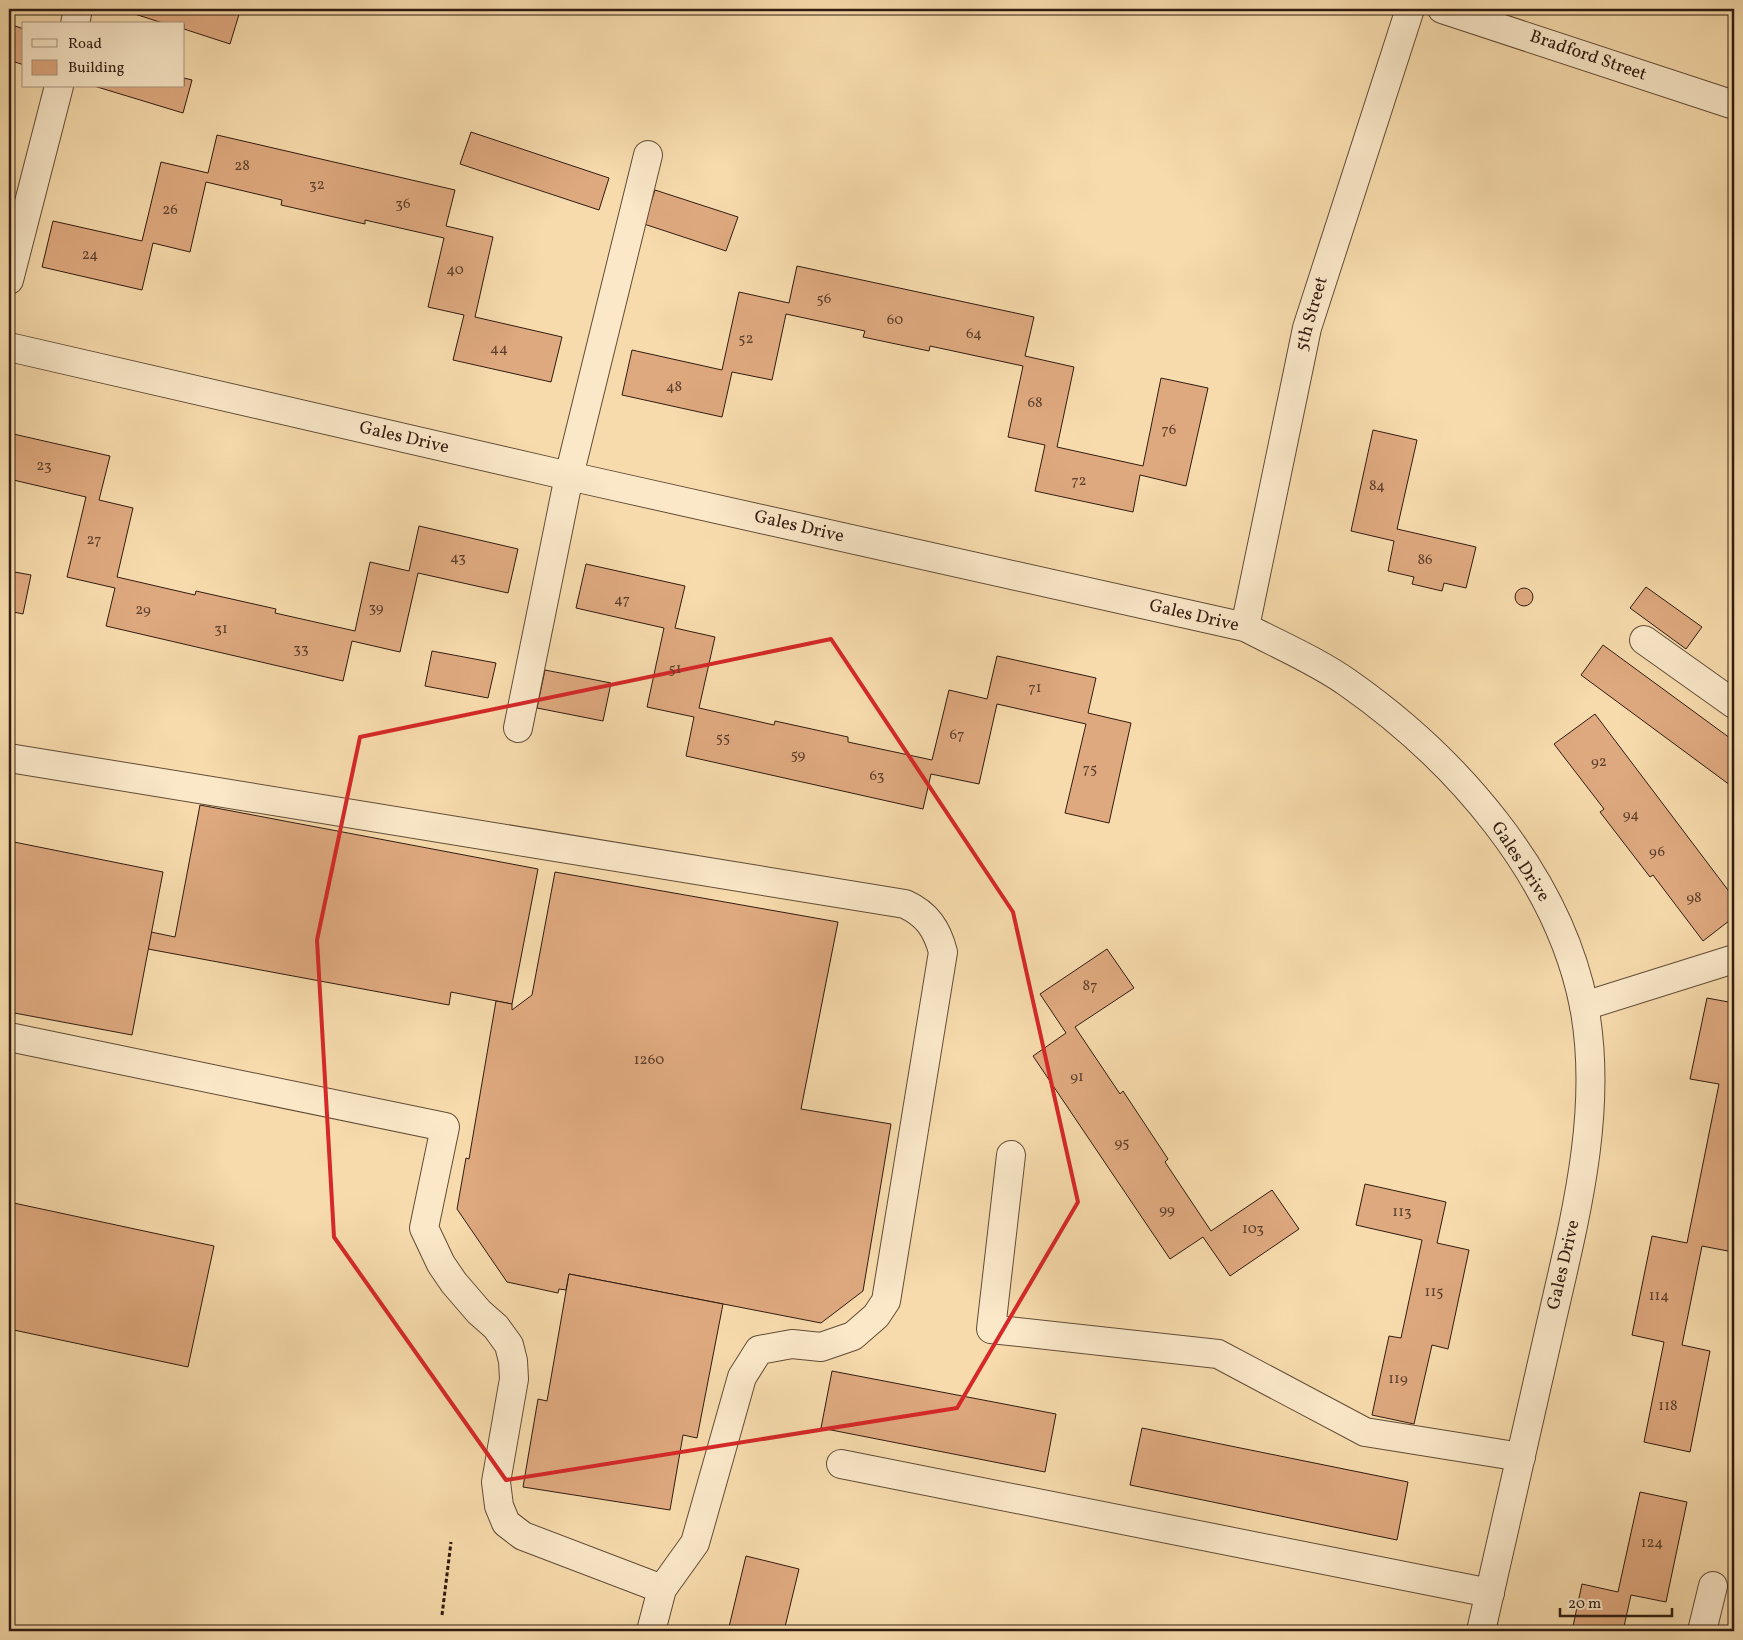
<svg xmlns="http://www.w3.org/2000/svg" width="1743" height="1640" viewBox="0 0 1743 1640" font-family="Vollkorn,serif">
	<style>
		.building { fill: #dfa97f; stroke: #301c10 }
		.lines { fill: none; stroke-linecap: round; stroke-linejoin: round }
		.minor-casing { stroke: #624c37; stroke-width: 30 }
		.path { stroke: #301c10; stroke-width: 3; stroke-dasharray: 4 2.5; stroke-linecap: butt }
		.minor { stroke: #fae8c9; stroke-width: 28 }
		.marked { fill: none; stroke: #d62828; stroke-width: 4; stroke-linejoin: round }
		.labels { text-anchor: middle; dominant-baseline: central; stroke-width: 4; stroke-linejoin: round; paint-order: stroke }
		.number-label { font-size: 15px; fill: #5c3f2c }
		.street-label { font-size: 18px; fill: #301c10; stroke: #fae8c9 }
	</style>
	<rect width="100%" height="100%" fill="#f7dbac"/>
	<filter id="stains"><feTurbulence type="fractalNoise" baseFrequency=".004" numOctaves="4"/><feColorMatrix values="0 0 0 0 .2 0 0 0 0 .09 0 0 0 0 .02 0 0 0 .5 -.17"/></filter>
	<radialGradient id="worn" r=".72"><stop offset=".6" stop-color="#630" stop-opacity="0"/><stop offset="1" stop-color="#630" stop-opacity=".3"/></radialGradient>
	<g class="building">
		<polygon points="119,9 234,9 240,11 230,44 184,29 184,24 166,24"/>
		<polygon points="9,24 24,29 24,65 9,60"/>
		<polygon points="184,78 192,80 183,113 94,86 184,86"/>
		<polygon points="471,132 609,178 599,210 460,164"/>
		<polygon points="217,135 455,190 446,226 493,237 475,317 562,337 551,382 453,360 464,315 428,307 444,238 365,220 365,224 281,205 282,200 206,182 190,252 153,243 142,290 42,267 53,221 142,241 161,162 208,173"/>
		<polygon points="655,190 738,217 726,251 644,224"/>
		<polygon points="797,266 1034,317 1025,356 1074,367 1057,447 1143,466 1161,378 1208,388 1186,486 1140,475 1133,512 1035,491 1045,445 1008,437 1023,366 930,346 929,351 863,337 865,331 786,314 772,380 732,372 722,417 622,395 632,350 722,370 739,292 789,303"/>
		<polygon points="1373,430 1417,440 1397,529 1476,547 1466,588 1444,583 1442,591 1412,584 1414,577 1388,571 1394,541 1351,531"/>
		<polygon points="9,433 110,456 99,500 133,508 117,577 195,595 196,591 276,609 275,613 355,631 370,562 409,571 419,526 518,549 508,593 418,573 400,652 352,641 343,681 106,626 115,588 67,577 86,497 9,479"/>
		<polygon points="586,564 685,586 675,628 715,637 699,708 774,725 775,721 848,737 848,742 932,760 949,690 987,699 997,656 1096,678 1088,713 1131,723 1109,823 1065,813 1086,724 997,704 979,784 931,774 923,809 686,756 694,717 647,707 664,628 576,608"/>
		<polygon points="9,571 31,575 23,614 9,611"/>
		<polygon points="1646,587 1702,627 1686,649 1630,608"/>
		<circle cx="1524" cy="597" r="9"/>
		<polygon points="1603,645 1734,741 1734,788 1581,675"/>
		<polygon points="432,651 496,663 488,698 425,686"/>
		<polygon points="545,670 611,683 603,721 537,708"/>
		<polygon points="1595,714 1734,898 1734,917 1703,941 1653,875 1650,877 1600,812 1604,809 1554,744"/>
		<polygon points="200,805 538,869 512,1004 451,992 449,1005 148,949 151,932 175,937"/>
		<polygon points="9,841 163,872 132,1035 9,1012"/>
		<polygon points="555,872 838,922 801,1109 891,1124 863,1291 821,1323 569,1274 566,1290 559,1289 558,1293 507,1282 457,1209 466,1158 469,1159 496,1001 512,1004 512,1010 532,995"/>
		<polygon points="1107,949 1134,988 1075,1027 1120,1094 1123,1091 1168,1159 1165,1162 1211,1231 1272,1190 1299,1229 1230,1276 1203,1237 1170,1259 1033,1056 1066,1033 1040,994"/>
		<polygon points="1707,998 1734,1003 1734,1246 1733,1252 1702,1246 1682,1345 1710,1351 1690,1452 1644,1442 1664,1342 1632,1335 1652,1236 1687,1243 1719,1084 1690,1079"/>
		<polygon points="1365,1184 1446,1202 1437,1243 1469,1250 1448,1349 1432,1345 1414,1424 1372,1415 1389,1336 1401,1338 1422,1240 1356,1225"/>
		<polygon points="9,1202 214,1246 188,1367 9,1329"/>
		<polygon points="569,1274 723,1304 697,1438 683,1435 670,1510 523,1487 538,1399 547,1401"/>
		<polygon points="832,1371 1056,1414 1045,1472 821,1428"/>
		<polygon points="1142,1428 1408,1482 1397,1540 1130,1485"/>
		<polygon points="1640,1492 1687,1502 1666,1602 1631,1595 1623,1631 1572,1631 1582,1584 1618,1592"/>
		<polygon points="746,1556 799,1569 784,1631 728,1631"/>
	</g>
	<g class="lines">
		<g class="minor-casing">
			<g id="minor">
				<polyline points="1442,9 1734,105"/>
				<polyline points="75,24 78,9"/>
				<polyline points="9,280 59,86"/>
				<path d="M9,347L569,476L1245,627C1279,645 1317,661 1348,683C1455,758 1558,874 1584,1006C1605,1117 1571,1233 1547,1341C1525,1437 1503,1534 1481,1631"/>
				<polyline points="1245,627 1307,328 1410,9"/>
				<polyline points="1644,640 1734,704"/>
				<polyline points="518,728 569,476 648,155"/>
				<path d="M9,758L905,904C927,914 937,929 943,952L886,1301L876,1316L853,1336L821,1347L792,1344L759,1350L742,1377L695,1543L662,1589"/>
				<polyline points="1584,1006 1734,959"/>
				<polyline points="9,1037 445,1127 424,1228 441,1264 454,1283 479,1312 496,1327 509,1345 513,1361 514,1379 496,1482 499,1506 506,1523 523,1536 662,1589 651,1631"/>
				<polyline points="1011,1155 991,1329 1218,1354 1365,1432 1521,1457"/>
				<polyline points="841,1464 1490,1593"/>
				<polyline points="1702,1631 1713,1586"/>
			</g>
		</g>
		<polyline class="path" points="442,1615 451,1542"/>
		<use href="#minor" class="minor"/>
	</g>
	<path class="marked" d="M831,639L1013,912L1078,1202L957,1408L506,1480L334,1237L317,940L360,737Z"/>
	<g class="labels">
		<g class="number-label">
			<text x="242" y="166">28</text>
			<text x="317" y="185">32</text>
			<text x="403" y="204">36</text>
			<text x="170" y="210">26</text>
			<text x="90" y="255">24</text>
			<text x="455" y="270">40</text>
			<text x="824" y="299">56</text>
			<text x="895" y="320">60</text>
			<text x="974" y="334">64</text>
			<text x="746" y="339">52</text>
			<text x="499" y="349">44</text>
			<text x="674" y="387">48</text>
			<text x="1035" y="403">68</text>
			<text x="1169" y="430">76</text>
			<text x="44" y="466">23</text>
			<text x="1079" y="481">72</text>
			<text x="1377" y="486">84</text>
			<text x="94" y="540">27</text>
			<text x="458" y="558">43</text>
			<text x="1425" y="560">86</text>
			<text x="622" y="600">47</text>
			<text x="376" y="608">39</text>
			<text x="143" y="610">29</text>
			<text x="221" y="629">31</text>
			<text x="301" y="649">33</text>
			<text x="675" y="669">51</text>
			<text x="1035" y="688">71</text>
			<text x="957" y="735">67</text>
			<text x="723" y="738">55</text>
			<text x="798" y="755">59</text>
			<text x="1599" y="762">92</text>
			<text x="1090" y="769">75</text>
			<text x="877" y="776">63</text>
			<text x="1631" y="815">94</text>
			<text x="1657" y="852">96</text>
			<text x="1694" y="898">98</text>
			<text x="1090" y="986">87</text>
			<text x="649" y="1060">1260</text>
			<text x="1077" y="1077">91</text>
			<text x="1122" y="1143">95</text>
			<text x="1167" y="1210">99</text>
			<text x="1402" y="1212">113</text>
			<text x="1253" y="1229">103</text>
			<text x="1434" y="1292">115</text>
			<text x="1659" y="1296">114</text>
			<text x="1398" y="1379">119</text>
			<text x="1668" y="1406">118</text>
			<text x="1652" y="1543">124</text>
		</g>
		<g class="street-label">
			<text transform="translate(1588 56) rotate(19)">Bradford Street</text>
			<text transform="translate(1312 314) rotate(-74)">5th Street</text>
			<text transform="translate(404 438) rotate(13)">Gales Drive</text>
			<text transform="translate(799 527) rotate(13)">Gales Drive</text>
			<text transform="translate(1194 616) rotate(13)">Gales Drive</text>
			<text transform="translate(1520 862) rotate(57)">Gales Drive</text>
			<text transform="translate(1564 1265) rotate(-77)">Gales Drive</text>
		</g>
	</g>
	<rect width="1743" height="1640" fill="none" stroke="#f7dbac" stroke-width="30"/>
	<rect x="10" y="10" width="1723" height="1620" fill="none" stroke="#301c10" stroke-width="2.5"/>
	<rect x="15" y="15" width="1713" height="1610" fill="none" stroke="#301c10"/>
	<rect x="22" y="22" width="162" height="65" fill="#fae8c9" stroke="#a9967f"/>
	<rect x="32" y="39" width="25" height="8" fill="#fae8c9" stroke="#a9967f"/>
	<text x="68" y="48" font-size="15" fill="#301c10">Road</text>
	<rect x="32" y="60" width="25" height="15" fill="#dfa97f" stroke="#a9967f"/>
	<text x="68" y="72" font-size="15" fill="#301c10">Building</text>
	<path d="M1560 1608v8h112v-8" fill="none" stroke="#301c10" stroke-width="2.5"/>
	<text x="1568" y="1608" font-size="15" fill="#301c10" stroke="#fae8c9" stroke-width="4" paint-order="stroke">20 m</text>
	<rect width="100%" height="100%" filter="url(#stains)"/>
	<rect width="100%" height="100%" fill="url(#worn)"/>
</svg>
